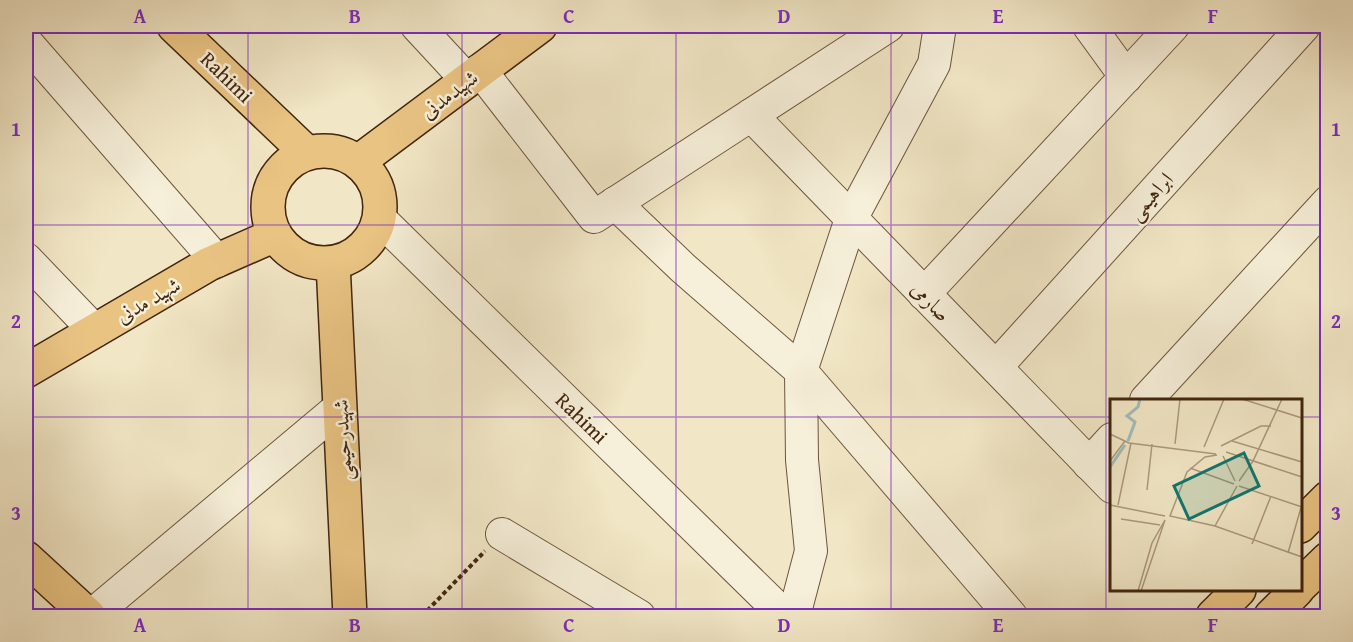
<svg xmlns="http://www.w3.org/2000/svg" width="1353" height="642" viewBox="0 0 1353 642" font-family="'Gentium Book Plus',Amiri,serif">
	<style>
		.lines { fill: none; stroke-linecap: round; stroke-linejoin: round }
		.minor-casing { stroke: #6d553c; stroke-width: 34 }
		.major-casing { stroke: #41250f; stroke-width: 36 }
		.path { stroke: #41250f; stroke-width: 4; stroke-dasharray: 4.5 3; stroke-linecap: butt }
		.minor { stroke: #f6efd9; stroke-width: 32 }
		.major { stroke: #e8c382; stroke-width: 33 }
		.grid { fill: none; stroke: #7b2cbf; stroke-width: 1.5; stroke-opacity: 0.55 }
		.labels { text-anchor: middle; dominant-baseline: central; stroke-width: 5; stroke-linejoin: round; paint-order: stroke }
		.street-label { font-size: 21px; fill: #41250f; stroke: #f6efd9 }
		.inset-river { fill: none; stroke: #9fbdbe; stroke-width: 3 }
		.inset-road { fill: none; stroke: #ab997c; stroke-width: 1.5 }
		.view { fill: #0f766e; fill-opacity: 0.15; stroke: #0f766e; stroke-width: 3 }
		.inset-edge { fill: none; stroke: #41250f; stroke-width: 3 }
		.neatline { fill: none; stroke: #7b2cbf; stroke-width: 2 }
		.grid-label { font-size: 20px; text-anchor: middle; font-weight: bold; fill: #7b2cbf }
	</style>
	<rect width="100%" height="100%" fill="#f1e6c5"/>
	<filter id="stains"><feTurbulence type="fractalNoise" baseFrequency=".00333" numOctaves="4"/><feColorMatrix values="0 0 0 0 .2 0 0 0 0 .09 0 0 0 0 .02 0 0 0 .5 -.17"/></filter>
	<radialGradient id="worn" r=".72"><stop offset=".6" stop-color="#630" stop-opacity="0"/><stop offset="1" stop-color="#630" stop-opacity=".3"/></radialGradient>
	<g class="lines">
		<g class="minor-casing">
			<g id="minor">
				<polyline points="417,26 467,80"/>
				<polyline points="1089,26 1126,77"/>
				<polyline points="26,42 217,261"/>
				<polyline points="480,70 594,217 888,26"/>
				<polyline points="751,115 1112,487"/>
				<polyline points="615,203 683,268 801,371 1011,616"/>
				<polyline points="380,219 785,616"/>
				<polyline points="26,259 95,331"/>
				<polyline points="924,294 1173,26"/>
				<polyline points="996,367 1304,26"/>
				<polyline points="1146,400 1328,202"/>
				<polyline points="1089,464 1112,439"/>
				<polyline points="502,534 639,616"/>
				<polyline points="91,616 340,407"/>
				<polyline points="794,616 811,551 802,460 801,371 851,219 934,64 940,26"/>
			</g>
		</g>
		<g class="major-casing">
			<g id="major">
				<polyline points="174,26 307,153"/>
				<circle cx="324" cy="207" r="56"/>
				<polyline points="358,162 540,26"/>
				<polyline points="333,263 350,616"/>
				<polyline points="26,371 209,264 275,235"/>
				<polyline points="1300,526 1328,498"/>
				<polyline points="26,558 89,616"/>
				<polyline points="1300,586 1328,559"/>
				<polyline points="1213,616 1239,590"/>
				<polyline points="1271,616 1297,590"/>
			</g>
		</g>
		<polyline class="path" points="422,616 485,551"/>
		<use href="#minor" class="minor"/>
		<use href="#major" class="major"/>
	</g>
	<path class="grid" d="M248,26V616M462,26V616M676,26V616M891,26V616M1106,26V616M26,225H1328M26,417H1112M1300,417H1328"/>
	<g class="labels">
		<g class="street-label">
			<text transform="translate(227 77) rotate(44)">Rahimi</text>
			<text transform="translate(449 94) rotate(-37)">شهیدمدنی</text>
			<text transform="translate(1150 196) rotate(-48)">ابراهیمی</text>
			<text transform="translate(148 300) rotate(-30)">شهید مدنی</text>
			<text transform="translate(931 301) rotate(46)">صارمی</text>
			<text transform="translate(582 418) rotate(44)">Rahimi</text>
			<text transform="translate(342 440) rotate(-93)">شهیدرحیمی</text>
		</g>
	</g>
	<g transform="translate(1110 399)">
		<rect width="192" height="192" fill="#f1e6c5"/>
		<path class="inset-river" d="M18,42L25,23L17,17L28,8L30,0M0,68L15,46"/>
		<path class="inset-road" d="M132,0L192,19M0,35L19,44L106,55M122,42L192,63M65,45L70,0M111,47L151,27H161M94,48L114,0M116,53L192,78M107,56L95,58L77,73L60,117L105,127L192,158M113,57L125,82M0,62L15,42M80,69L124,85M129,82L143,62L172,0M129,87L192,108M37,91L42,45M0,106L55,117M8,106L21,44M11,120L50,126M105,127L127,87M142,145L161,97M178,154L192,105M28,192L42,144L55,121M31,192L55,121"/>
		<path class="view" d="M134,54L149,87L79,120L64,87Z"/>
		<rect width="192" height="192" class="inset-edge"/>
	</g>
	<rect width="1353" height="642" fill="none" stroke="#f1e6c5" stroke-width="66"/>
	<rect x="33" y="33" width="1287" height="576" class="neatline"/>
	<g class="grid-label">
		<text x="140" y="23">A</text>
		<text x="355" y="23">B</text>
		<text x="569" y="23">C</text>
		<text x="784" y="23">D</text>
		<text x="998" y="23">E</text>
		<text x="1213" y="23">F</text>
		<text x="16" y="136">1</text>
		<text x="1336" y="136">1</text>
		<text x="16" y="328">2</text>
		<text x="1336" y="328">2</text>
		<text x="16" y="520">3</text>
		<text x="1336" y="520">3</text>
		<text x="140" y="632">A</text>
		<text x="355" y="632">B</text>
		<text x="569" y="632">C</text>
		<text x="784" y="632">D</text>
		<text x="998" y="632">E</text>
		<text x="1213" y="632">F</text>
	</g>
	<rect width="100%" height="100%" filter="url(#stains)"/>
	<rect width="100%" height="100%" fill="url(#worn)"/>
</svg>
